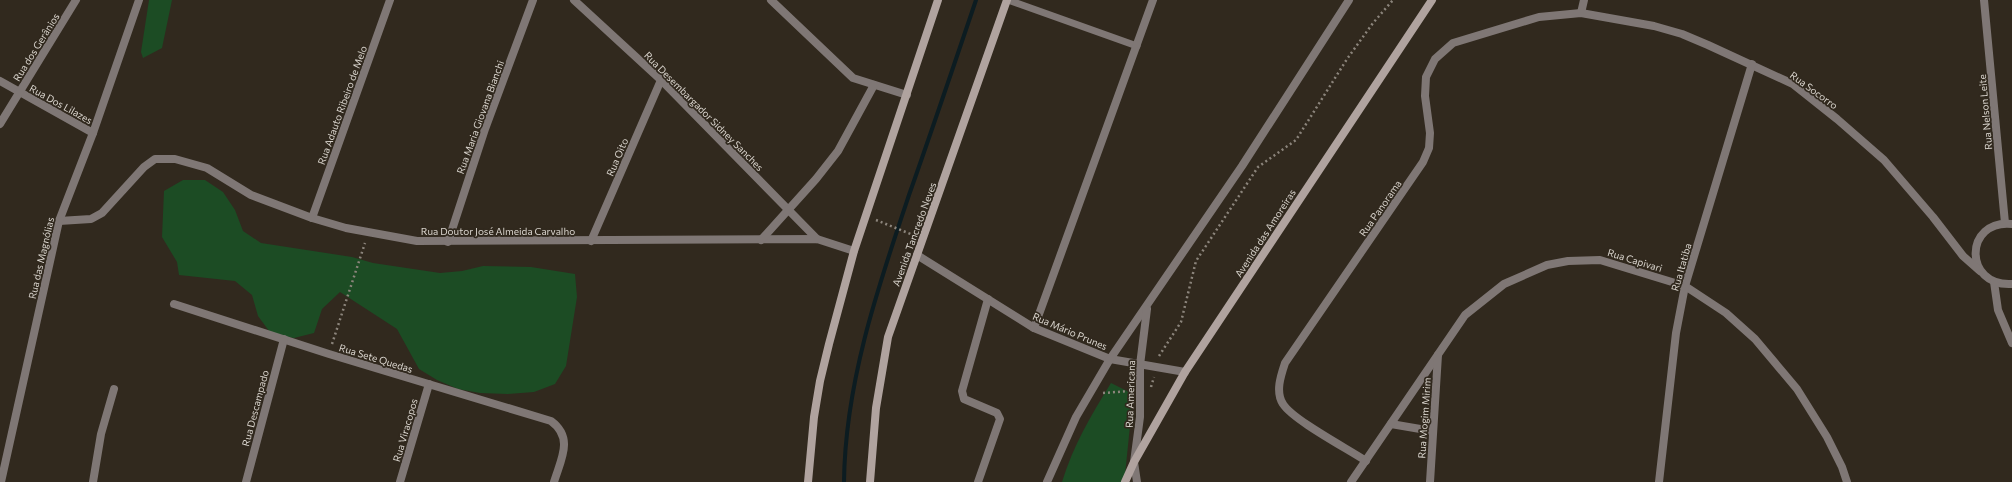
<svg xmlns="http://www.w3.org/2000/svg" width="2012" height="482" viewBox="0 0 2012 482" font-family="Commissioner,sans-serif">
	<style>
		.green { fill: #1c4c24 }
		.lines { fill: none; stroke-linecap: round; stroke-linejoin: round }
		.stream { stroke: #0c1c21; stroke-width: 4 }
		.path { stroke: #8c857c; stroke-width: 2.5; stroke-dasharray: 2 3; stroke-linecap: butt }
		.lane { stroke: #7f7775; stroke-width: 7 }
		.street { stroke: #7f7775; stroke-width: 8 }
		.secondary { stroke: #b0a39f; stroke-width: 8 }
		.labels { text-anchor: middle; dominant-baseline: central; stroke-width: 3.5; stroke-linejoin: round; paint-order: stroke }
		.street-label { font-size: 10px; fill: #d9d4cd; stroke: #31291e }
	</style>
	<rect width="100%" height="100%" fill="#31291e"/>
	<g class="green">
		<polygon points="149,0 172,0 162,48 143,58 141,52"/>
		<polygon points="183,180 205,180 223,192 235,210 243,231 261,243 352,257 373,263 440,273 462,271 483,266 531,267 575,274 577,297 566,366 555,384 534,392 508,394 480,393 458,389 437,380 419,369 397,329 340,292 322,309 314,333 294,338 272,335 258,316 252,295 235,281 179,275 177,262 162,237 164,191"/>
		<path d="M1111,383L1131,393V416L1125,475L1122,482H1062C1073,446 1091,415 1111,383Z"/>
	</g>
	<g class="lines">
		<path class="stream" d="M844,482C845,383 878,287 909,195C932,130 954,65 976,0"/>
		<g class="path">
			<polyline points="876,220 913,235"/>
			<polyline points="332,344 365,243"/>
			<polyline points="1159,356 1181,322 1196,261 1258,167 1296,140 1347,59 1373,23 1393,0"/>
			<polyline points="1151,387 1154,377"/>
			<polyline points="1103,393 1130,391"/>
		</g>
		<polyline class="lane" points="1008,0 1137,46"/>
		<g class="street">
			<polyline points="574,0 661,80 817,239"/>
			<polyline points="771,0 853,78 907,95"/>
			<polyline points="1984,0 2005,223"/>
			<polyline points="1581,13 1584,0"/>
			<polyline points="0,81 93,133"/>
			<polyline points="0,124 76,0"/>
			<polyline points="312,218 390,0"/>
			<polyline points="59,221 91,219 102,213 144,167 155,159 175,159 207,168 251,195 312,218 346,228 417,241 817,239 854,251"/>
			<path d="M2012,224C1964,219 1963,287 2012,284"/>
			<polyline points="761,240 816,179 838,151 874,85"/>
			<polyline points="591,241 661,80"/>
			<polyline points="448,242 485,129 533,0"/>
			<polyline points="917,255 1034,328 1110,359 1185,372"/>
			<polyline points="1994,282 1998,310 2012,343"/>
			<path d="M174,304L329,354L551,421C574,438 561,459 554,482"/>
			<polyline points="1034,328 1153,0"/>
			<polyline points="1391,424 1432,431"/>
			<path d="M1366,461C1348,449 1293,420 1283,404C1275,392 1281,375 1285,363L1423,162L1429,148L1430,133L1425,96L1426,77L1435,59L1453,43L1539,17L1581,13L1654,26L1682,34L1708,45L1793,84L1837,119L1884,160L1933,217L1963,256L1980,271"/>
			<polyline points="1,482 59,221 93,133 139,0"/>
			<polyline points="93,482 101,434 114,389"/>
			<polyline points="246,482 284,339"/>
			<polyline points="400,482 429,384"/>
			<polyline points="978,482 1000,419 997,413 964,399 962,391 988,299"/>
			<polyline points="1047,482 1076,417 1110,359 1242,166 1349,0"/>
			<polyline points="1137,482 1134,462 1140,417 1140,365 1147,309"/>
			<polyline points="1351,482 1465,315 1504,284 1547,265 1568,261 1600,260 1685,286 1726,313 1755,339 1797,389 1827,437 1842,467 1847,482"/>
			<polyline points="1430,482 1438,355"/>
			<polyline points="1659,482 1676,333 1685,286 1752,64"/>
		</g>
		<g class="secondary">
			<polyline points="808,482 814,417 820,381 829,344 854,251 938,0"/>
			<polyline points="870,482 876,408 888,337 1007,0"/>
			<polyline points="1125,482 1134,462 1185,372 1432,0"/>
		</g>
	</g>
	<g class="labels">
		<g class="street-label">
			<text transform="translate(36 47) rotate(-58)">Rua dos Gerânios</text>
			<text transform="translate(1814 90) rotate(36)">Rua Socorro</text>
			<text transform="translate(61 104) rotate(29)">Rua Dos Lilazes</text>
			<text transform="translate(342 105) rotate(-70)">Rua Adauto Ribeiro de Melo</text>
			<text transform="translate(704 111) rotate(45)">Rua Desembargador Sidney Sanches</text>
			<text transform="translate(1985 112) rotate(-95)">Rua Nelson Leite</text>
			<text transform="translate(480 117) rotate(-70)">Rua Maria Giovana Bianchi</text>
			<text transform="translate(617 157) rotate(-67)">Rua Oito</text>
			<text transform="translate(1380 208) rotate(-55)">Rua Panorama</text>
			<text x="498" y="231">Rua Doutor José Almeida Carvalho</text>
			<text transform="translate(1265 233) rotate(-57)">Avenida das Amoreiras</text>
			<text transform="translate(914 234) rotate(-70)">Avenida Tancredo Neves</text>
			<text transform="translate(41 258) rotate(-77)">Rua das Magnólias</text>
			<text transform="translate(1635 260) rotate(17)">Rua Capivari</text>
			<text transform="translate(1681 267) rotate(-74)">Rua Itatiba</text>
			<text transform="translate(1070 331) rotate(23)">Rua Mário Prunes</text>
			<text transform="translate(376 358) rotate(17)">Rua Sete Quedas</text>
			<text transform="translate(1130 394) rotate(-88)">Rua Americana</text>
			<text transform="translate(255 408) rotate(-75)">Rua Descampado</text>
			<text transform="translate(1424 418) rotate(-86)">Rua Mogim Mirim</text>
			<text transform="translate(405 430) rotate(-74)">Rua Viracopos</text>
		</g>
	</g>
</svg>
